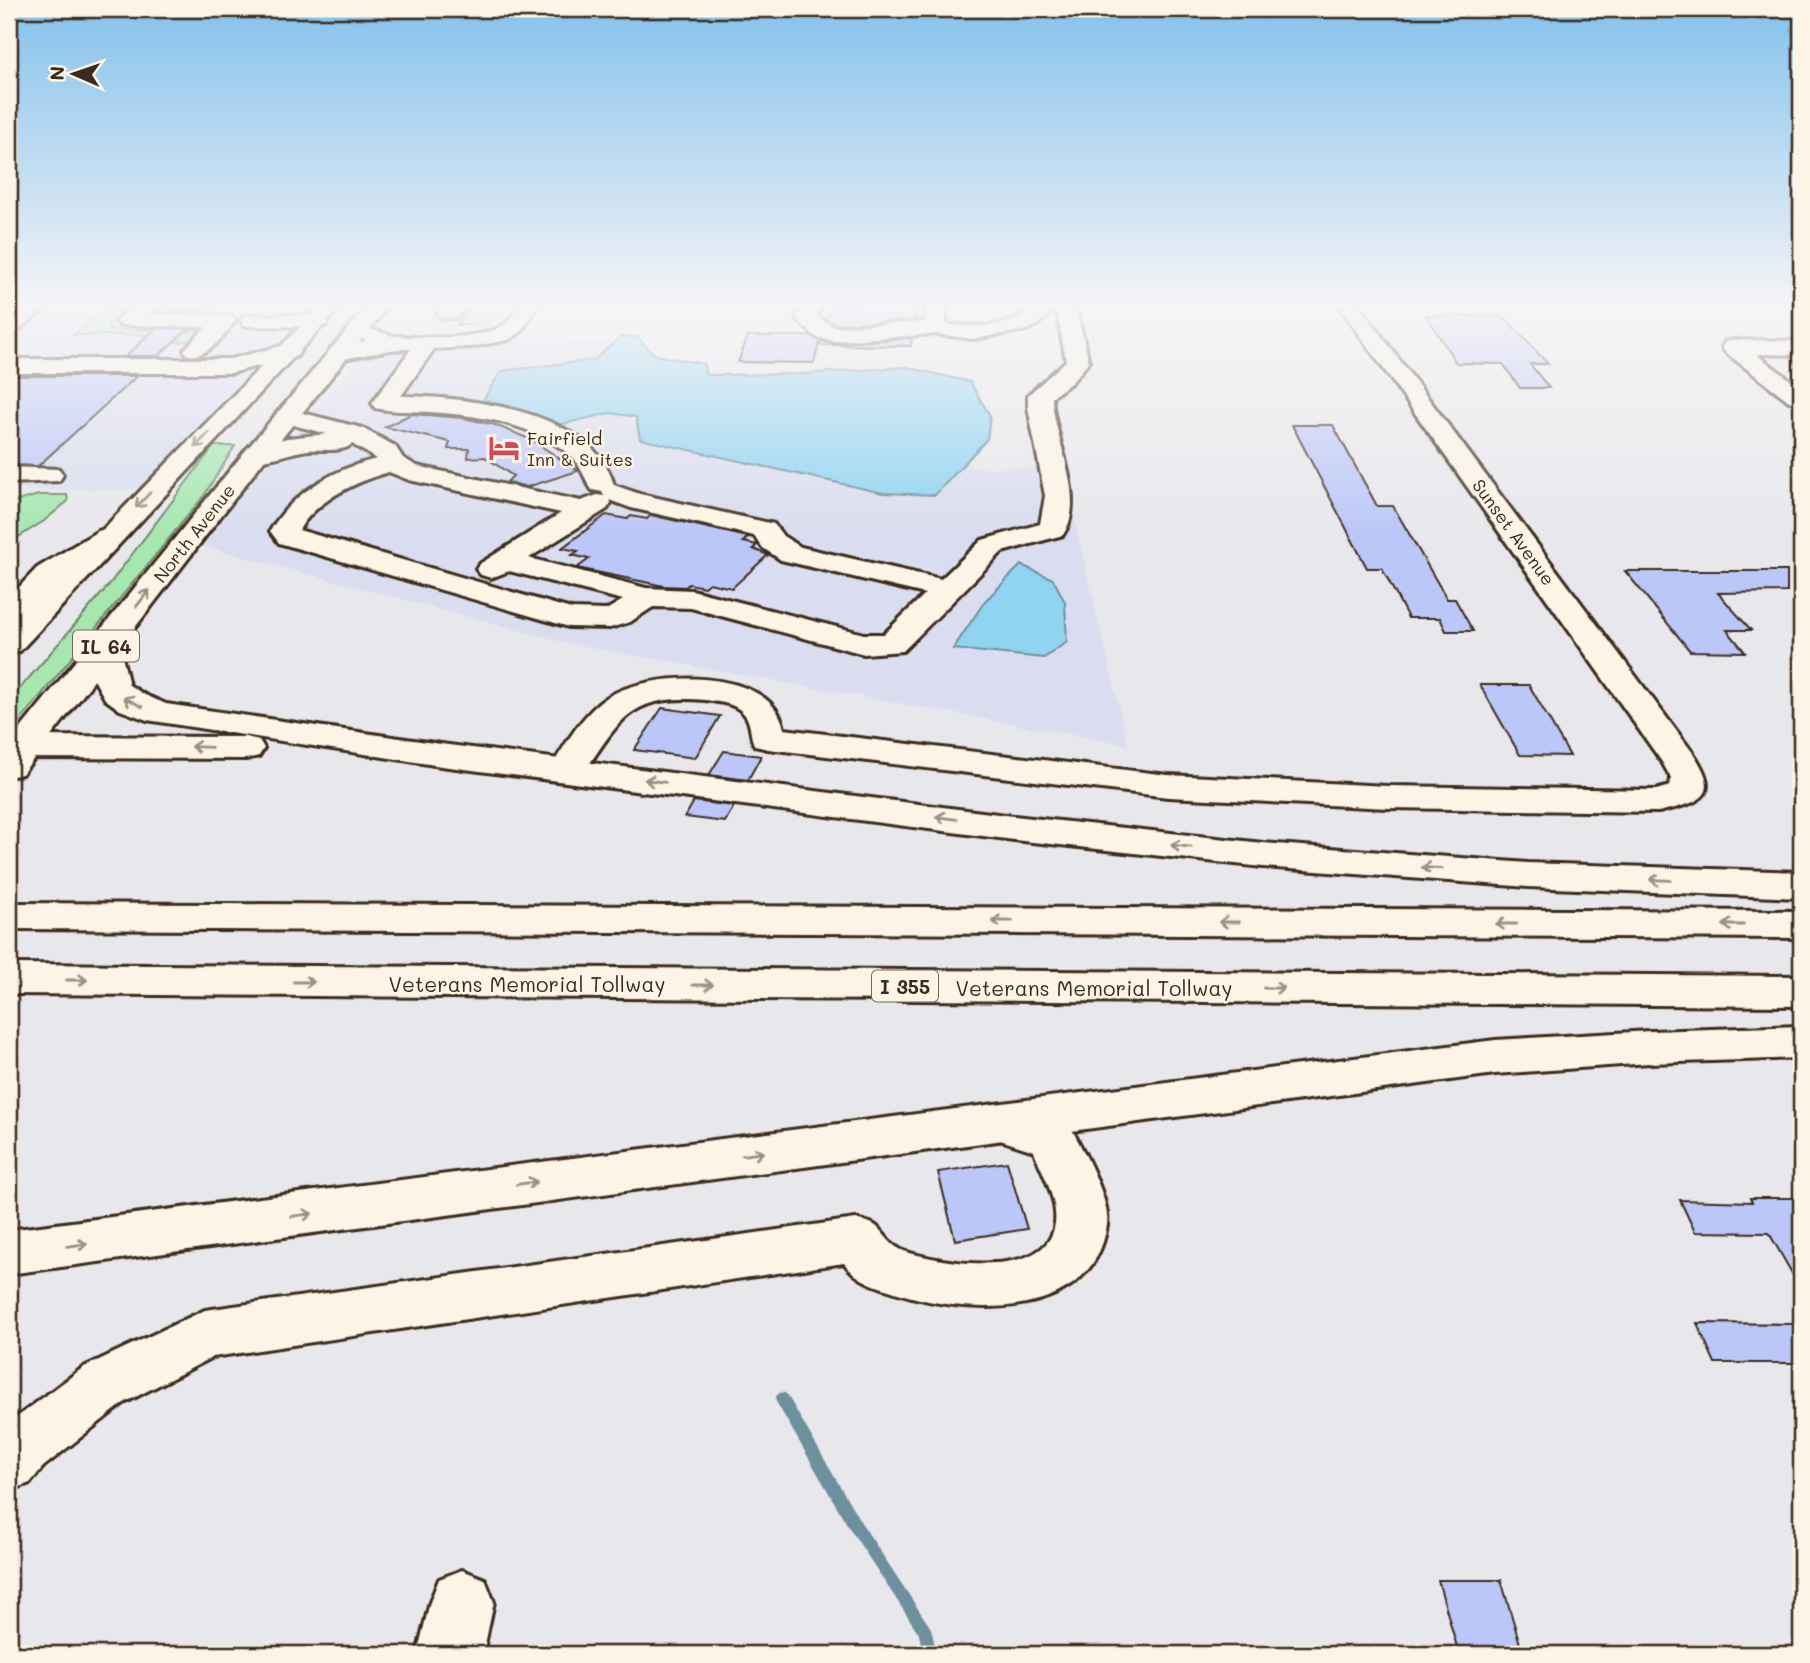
<svg xmlns="http://www.w3.org/2000/svg" width="1810" height="1663" viewBox="0 0 1810 1663" font-family="Mali,sans-serif">
	<style>
		.built { fill: #daddef }
		.green { fill: #a6e7b0; stroke: #708867; stroke-width: 2 }
		.water { fill: #8fd4f1; stroke: #6d909d; stroke-width: 2 }
		.lines { fill: none; stroke-linecap: round; stroke-linejoin: round }
		.stream { stroke: #6d909d; stroke-width: 13 }
		.building { fill: #bbc7f8; stroke: #3b2a1e; stroke-width: 2 }
		.minor-tunnel { stroke: #c5c1c2; stroke-width: 24; stroke-dasharray: 24 11; stroke-linecap: butt }
		.minor-casing { stroke: #3b2a1e; stroke-width: 6 }
		.major-casing { stroke: #3b2a1e; stroke-width: 6 }
		.highway-casing { stroke: #3b2a1e; stroke-width: 6 }
		.minor { fill: #fcf5e5; fill-rule: evenodd }
		.major { fill: #fcf5e5; fill-rule: evenodd }
		.highway { fill: #fcf5e5; fill-rule: evenodd }
		.oneway { stroke: #9c9082 }
		.labels { text-anchor: middle; dominant-baseline: central; stroke-width: 5; stroke-linejoin: round; paint-order: stroke }
		.far-poi-label { font-size: 18px; fill: #3b2a1e; stroke: #fcf5e5; text-anchor: start }
		.far-street-label { font-size: 18px; fill: #3b2a1e; stroke: #fcf5e5 }
		.shield { fill: #fcf5e5; stroke: #75675a; stroke-width: 2 }
		.shield-label { font-size: 19px; font-weight: bold; fill: #3b2a1e }
		.street-label { font-size: 21px; fill: #3b2a1e; stroke: #fcf5e5 }
	</style>
	<rect width="100%" height="100%" fill="#e8e7eb"/>
	<filter id="ink" filterUnits="userSpaceOnUse"><feTurbulence type="fractalNoise" baseFrequency=".0143" numOctaves="2"/><feDisplacementMap in="SourceGraphic" scale="14" xChannelSelector="R" yChannelSelector="G"/><feConvolveMatrix kernelMatrix="1 2 1 2 8 2 1 2 1" color-interpolation-filters="sRGB"/></filter>
	<g filter="url(#ink)">
		<g class="built">
			<polygon points="9,303 319,303 141,489 9,490"/>
			<polygon points="373,341 626,343 925,467 1062,468 1128,745 567,643 199,545"/>
		</g>
		<g class="green">
			<path d="M114,303H137L108,325L109,330H150V333L209,331C191,346 164,342 140,341L148,335H74Z"/>
			<polygon points="214,446 235,446 203,497 20,721 9,717 9,701 108,586"/>
			<polygon points="39,495 67,495 68,501 44,521 9,543 9,503"/>
		</g>
		<g class="water">
			<polygon points="620,337 637,337 655,355 704,364 706,375 800,374 906,367 970,382 990,416 987,439 935,495 883,493 640,439 636,417 610,413 559,425 484,399 501,371 594,360"/>
			<polygon points="1021,565 1053,579 1065,602 1067,642 1044,658 953,649 985,601"/>
		</g>
		<g class="lines">
			<polyline class="stream" points="782,1399 855,1525 925,1631 930,1654"/>
		</g>
		<g class="building">
			<polygon points="183,303 221,303 210,312 174,312"/>
			<polygon points="473,303 501,303 486,325 457,325"/>
			<polygon points="832,303 917,303 915,320 835,324 827,320"/>
			<polygon points="1426,315 1504,317 1548,364 1530,364 1549,388 1520,388 1503,364 1456,363"/>
			<polygon points="156,328 192,329 186,331 158,356 126,356"/>
			<polygon points="748,336 812,336 820,341 814,363 738,362"/>
			<polygon points="912,338 911,346 820,345 821,341 834,344"/>
			<polygon points="9,376 137,376 38,466 9,465"/>
			<polygon points="411,414 464,418 495,425 532,440 578,471 527,487 507,482 513,476 485,457 468,458 469,449 448,449 450,442 385,427"/>
			<polygon points="1292,425 1333,425 1377,506 1393,506 1447,599 1455,599 1473,631 1446,631 1440,618 1408,618 1382,568 1367,568"/>
			<polygon points="606,515 627,519 631,516 647,519 651,515 748,537 743,542 757,545 753,549 768,555 732,588 709,583 704,587 689,584 685,587 664,586 577,568 589,559 572,555 578,551 562,548"/>
			<polygon points="1625,571 1787,571 1787,592 1718,593 1751,630 1727,630 1745,652 1690,651"/>
			<polygon points="1480,685 1529,685 1570,756 1520,755"/>
			<polygon points="662,708 720,716 695,758 634,750"/>
			<polygon points="724,751 761,756 748,780 709,775"/>
			<polygon points="694,801 734,806 725,822 685,817"/>
			<polygon points="1007,1162 1027,1229 955,1240 938,1172"/>
			<polygon points="1750,1198 1801,1198 1801,1289 1769,1233 1695,1232 1680,1200 1752,1202"/>
			<polygon points="1697,1323 1801,1324 1801,1363 1715,1363"/>
			<polygon points="1438,1580 1501,1580 1523,1654 1459,1654"/>
		</g>
		<g class="lines">
			<g class="minor-tunnel">
				<polyline points="441,324 449,314"/>
				<polyline points="476,325 491,303"/>
			</g>
			<g class="minor-casing">
				<g id="minor">
					<polygon points="28,303 51,303 17,331 9,332 9,316"/>
					<path d="M136,303H159L148,314L224,315L232,316L235,321C224,336 206,359 187,355L184,350L206,327L119,325L116,320Z"/>
					<polygon points="447,303 467,303 456,318 442,318 438,314"/>
					<path d="M519,303H539L521,332L508,340L471,347L434,349L401,396C466,397 594,410 614,485L640,494L774,524L783,536L801,547L941,579L982,540L1040,524L1045,496L1028,407V395L1066,361L1055,303H1075L1089,362L1072,382L1052,397C1053,438 1088,499 1063,535L1002,552L903,651L864,654L691,608L653,607L630,622L610,628L569,627L279,543L270,531C293,492 334,469 377,459L352,444C342,453 322,449 308,450C289,452 266,464 247,459L243,454L247,449L287,438L327,434L278,421L275,416L278,411L287,409L362,428L395,446L403,458L417,466L581,501L597,495L604,496L602,492L592,490C585,480 581,466 572,457C535,423 477,415 430,412C412,411 393,412 375,408L372,403L411,349L390,350L339,360L331,358L328,353L331,348L366,341L356,334L359,329C373,326 382,335 396,336C422,338 483,340 504,325C511,320 514,310 519,303ZM389,472L409,480L561,513L481,563L476,569L481,575L491,578L509,571L623,600L606,610L571,609L299,530C316,500 357,481 389,472ZM609,500L631,508L754,536L763,548L781,560L925,594L884,634H864L692,590L646,588L529,558L607,509L611,503Z"/>
					<path d="M802,303H822L818,317L834,327L925,322L926,303H946V324C972,327 1006,329 1027,312L1026,303H1046L1049,314L1037,325L1026,330L973,339L935,334L834,341L816,337L796,319Z"/>
					<path d="M1337,303H1357L1693,753C1724,799 1699,802 1658,812L1388,808L1168,797L768,749L755,746C749,736 752,724 745,715C737,703 718,702 705,700C629,693 619,721 581,777L568,780L555,777L550,769C566,744 581,715 606,698C648,670 773,666 784,729L1168,775L1388,786L1656,790L1670,786L1671,778L1662,762Z"/>
					<polygon points="252,315 317,315 325,316 328,321 325,326 317,327 244,326 241,321 244,316"/>
					<polygon points="1733,340 1801,341 1801,355 1756,354 1801,388 1801,403 1789,401 1725,352 1722,347 1725,342"/>
					<polygon points="289,344 297,346 300,351 297,356 231,373 9,373 9,359 231,359"/>
					<polygon points="9,467 59,469 63,475 59,481 9,483"/>
					<path d="M1002,1104L1070,1126C1082,1148 1111,1200 1107,1225C1093,1321 968,1316 898,1293C877,1286 858,1282 844,1263L213,1357L124,1403L43,1467L30,1483L9,1491V1423L84,1367L205,1310L856,1219C862,1221 871,1222 876,1226C886,1235 890,1246 904,1251C940,1263 1048,1281 1055,1223C1058,1200 1042,1172 1034,1151L985,1135L978,1122L985,1109Z"/>
					<polygon points="462,1570 485,1579 494,1602 483,1654 417,1654 430,1602 439,1579"/>
				</g>
			</g>
			<g class="major-casing">
				<g id="major">
					<polygon points="323,303 344,303 20,651 9,654 9,626"/>
					<polygon points="370,303 391,303 265,459 22,774 9,777 9,743 247,449"/>
				</g>
			</g>
			<g class="highway-casing">
				<g id="highway">
					<polygon points="108,528 118,531 122,537 118,543 59,580 20,623 9,625 9,598 37,568 98,531"/>
					<polygon points="104,638 115,641 120,648 129,685 145,695 166,704 441,744 1014,816 1263,843 1528,863 1801,872 1801,898 1528,887 1263,867 1014,840 441,766 147,720 120,710 105,699 92,676 88,648 93,641"/>
					<polygon points="9,733 24,736 246,737 259,740 264,748 259,756 246,759 24,758 9,755"/>
					<polygon points="9,903 1801,911 1801,938 9,929"/>
					<polygon points="9,964 1801,976 1801,1006 9,994"/>
					<polygon points="1801,1026 1801,1058 1650,1063 1495,1074 9,1274 9,1230 1495,1040 1650,1031"/>
				</g>
			</g>
			<use href="#minor" class="minor"/>
			<use href="#major" class="major"/>
			<use href="#highway" class="highway"/>
		</g>
		<defs><path id="oneway-shaft" d="M-6 0H5M1.5-3L5.5 0L1.5 3" fill="none" stroke-width="1.6" stroke-linecap="round" stroke-linejoin="round" transform="scale(1.75)"/></defs>
		<g class="oneway">
			<use href="#oneway-shaft" transform="translate(202 440) rotate(134)"/>
			<use href="#oneway-shaft" transform="translate(143 500) rotate(134)"/>
			<use href="#oneway-shaft" transform="translate(143 598) rotate(-52)"/>
			<use href="#oneway-shaft" transform="translate(133 702) rotate(-153)"/>
			<use href="#oneway-shaft" transform="translate(201 747) rotate(-178)"/>
			<use href="#oneway-shaft" transform="translate(655 781) rotate(-173)"/>
			<use href="#oneway-shaft" transform="translate(946 818) rotate(-172)"/>
			<use href="#oneway-shaft" transform="translate(1181 846) rotate(-174)"/>
			<use href="#oneway-shaft" transform="translate(1432 868) rotate(-176)"/>
			<use href="#oneway-shaft" transform="translate(1660 880) rotate(-178)"/>
			<use href="#oneway-shaft" transform="translate(1002 921) rotate(-180)"/>
			<use href="#oneway-shaft" transform="translate(1229 922) rotate(-180)"/>
			<use href="#oneway-shaft" transform="translate(1506 924) rotate(-180)"/>
			<use href="#oneway-shaft" transform="translate(1733 925) rotate(-180)"/>
			<use href="#oneway-shaft" transform="translate(77 980)"/>
			<use href="#oneway-shaft" transform="translate(304 982)"/>
			<use href="#oneway-shaft" transform="translate(703 985)"/>
			<use href="#oneway-shaft" transform="translate(1274 988)"/>
			<use href="#oneway-shaft" transform="translate(753 1154) rotate(-7)"/>
			<use href="#oneway-shaft" transform="translate(527 1183) rotate(-8)"/>
			<use href="#oneway-shaft" transform="translate(302 1215) rotate(-8)"/>
			<use href="#oneway-shaft" transform="translate(77 1245) rotate(-8)"/>
		</g>
	</g>
	<linearGradient id="sky" x2="0" y2="1"><stop stop-color="#84c1ec"/><stop offset="0.57" stop-color="#f5f4f6"/><stop offset="1" stop-color="#f5f4f6" stop-opacity="0"/></linearGradient>
	<rect width="1810" height="535" fill="url(#sky)"/>
	<defs>
		<g id="hotel-bare" transform="scale(2.415)"><path d="M-6-4.5h1.5V1H6V5H4.5V3h-9V5H-6ZM-4 0a1.8 1.8 0 1 1 3.6 0ZM.5 0V-2.5h3Q6-2.5 6 0Z" fill="#d1495b" stroke="#fcf5e5" stroke-width="2.5" paint-order="stroke"/></g>
	</defs>
	<g fill-rule="evenodd">
		<use href="#hotel-bare" x="504" y="448"/>
	</g>
	<g class="labels">
		<g class="far-poi-label">
			<text x="527" y="438">Fairfield<tspan x="527" dy="21">Inn &amp; Suites</tspan></text>
		</g>
		<g class="far-street-label">
			<text transform="translate(1514 532) rotate(54)">Sunset Avenue</text>
			<text transform="translate(194 533) rotate(-52)">North Avenue</text>
		</g>
		<g class="shield">
			<rect x="73" y="630.5" width="66" height="31" rx="5"/>
			<rect x="872" y="970.5" width="66" height="31" rx="5"/>
		</g>
		<g class="shield-label">
			<text x="106" y="646">IL 64</text>
			<text x="905" y="986">I 355</text>
		</g>
		<g class="street-label">
			<text x="527" y="983">Veterans Memorial Tollway</text>
			<text x="1094" y="987">Veterans Memorial Tollway</text>
		</g>
	</g>
	<rect width="1810" height="1663" fill="none" stroke="#fcf5e5" stroke-width="35"/>
	<rect x="18" y="18" width="1775" height="1628" fill="none" stroke="#3b2a1e" stroke-width="2.5" filter="url(#ink)"/>
	<g transform="translate(74 74) rotate(272)" stroke="#fcf5e5" stroke-width="5" paint-order="stroke">
	<path d="M0-5L12 26L0 18L-12 26Z" fill="#3b2a1e"/>
	<text y="-10" font-size="19" font-weight="bold" text-anchor="middle" fill="#3b2a1e">N</text>
	</g>
</svg>
